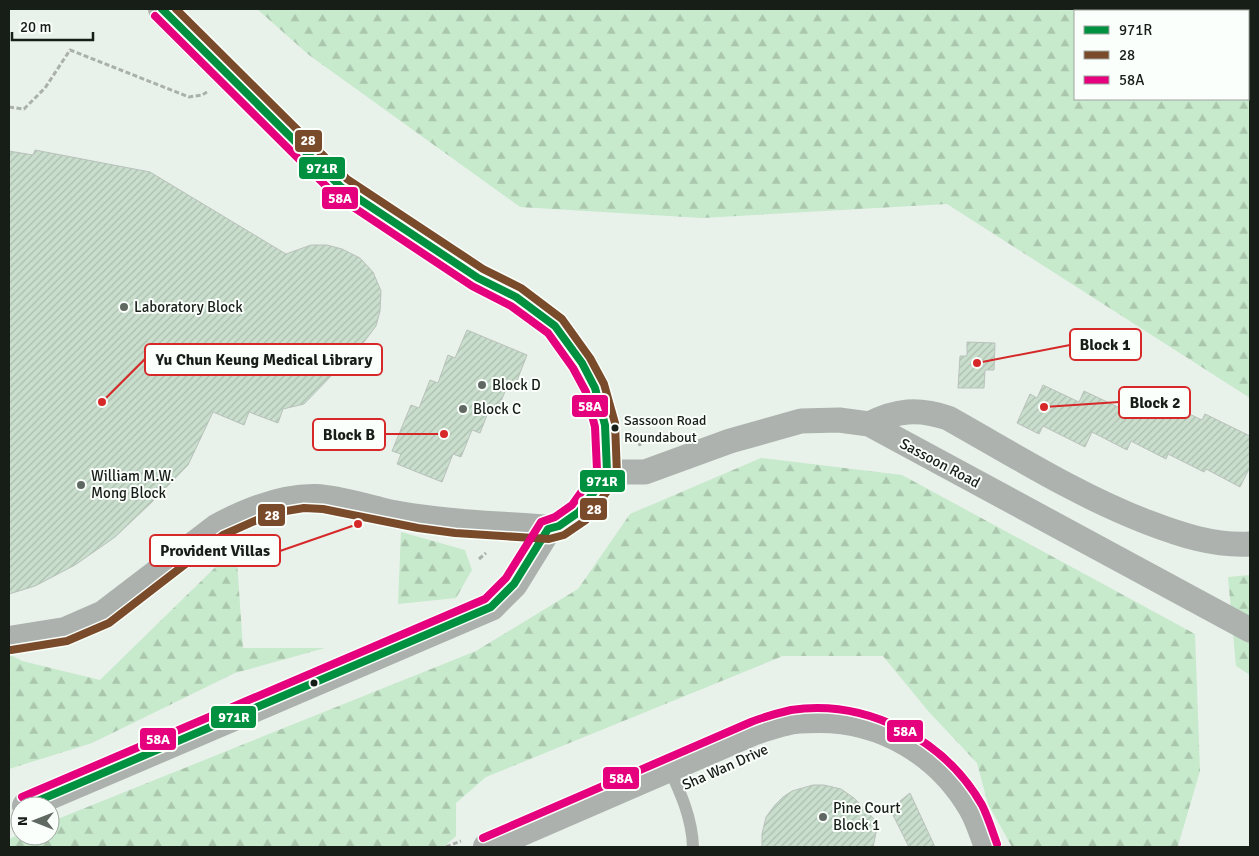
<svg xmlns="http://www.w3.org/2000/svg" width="1259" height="856" viewBox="0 0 1259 856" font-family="Signika,sans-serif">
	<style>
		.forest { fill: url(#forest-firs); fill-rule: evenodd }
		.building { fill: url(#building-hatch); stroke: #b9c1bb }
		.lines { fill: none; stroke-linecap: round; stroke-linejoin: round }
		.path { stroke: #abb0ab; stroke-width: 3; stroke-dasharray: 5 2.5; stroke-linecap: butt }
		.lane { stroke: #adb2ae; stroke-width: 12 }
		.street { stroke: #adb2ae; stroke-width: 25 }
		.secondary { stroke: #acb1ae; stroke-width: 28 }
		.bus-1-casing { stroke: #fbfffb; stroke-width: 11 }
		.bus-2-casing { stroke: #fbfffb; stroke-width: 11 }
		.bus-3-casing { stroke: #fbfffb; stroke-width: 11 }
		.bus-1 { stroke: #009140; stroke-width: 8 }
		.bus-2 { stroke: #7a4b2a; stroke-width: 8 }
		.bus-3 { stroke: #e5007d; stroke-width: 8 }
		.poi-dot { fill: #606862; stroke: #fbfffb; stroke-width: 2 }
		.bus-dot { fill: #171e18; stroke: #fbfffb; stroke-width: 2 }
		.labels { text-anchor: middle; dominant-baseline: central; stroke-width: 4; stroke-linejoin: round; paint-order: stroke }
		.bus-label { font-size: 14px; fill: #171e18; stroke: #fbfffb; text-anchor: start }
		.poi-label { font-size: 15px; fill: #171e18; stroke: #fbfffb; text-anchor: start }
		.street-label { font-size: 15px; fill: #171e18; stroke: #fbfffb }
		.leader { fill: none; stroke: #d62828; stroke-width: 2 }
		.callout-dot { fill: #d62828; stroke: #fbfffb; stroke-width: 2 }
		.callout { fill: #fbfffb; stroke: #d62828; stroke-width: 2 }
		.callout-label { font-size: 16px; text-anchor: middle; font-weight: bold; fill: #171e18 }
		.line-badge { stroke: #fbfffb; stroke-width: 2 }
		.badge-label { font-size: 14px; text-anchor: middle; font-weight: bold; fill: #fff }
	</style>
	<defs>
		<pattern id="forest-firs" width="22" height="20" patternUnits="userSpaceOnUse" patternTransform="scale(1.25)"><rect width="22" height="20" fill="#c7e9cc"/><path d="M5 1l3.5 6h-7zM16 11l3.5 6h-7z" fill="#aac7ae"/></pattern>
		<pattern id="building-hatch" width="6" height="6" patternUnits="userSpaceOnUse" patternTransform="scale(1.25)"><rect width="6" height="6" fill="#c9decd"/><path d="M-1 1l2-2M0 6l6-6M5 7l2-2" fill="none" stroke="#acbeaf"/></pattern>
	</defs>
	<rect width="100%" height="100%" fill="#e8f2ea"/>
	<g class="forest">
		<path d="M257,9H1250V398L947,204L702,218L520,207L309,55ZM1075,11H1248V99H1075Z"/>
		<polygon points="761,458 902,475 1195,634 1200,771 1178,846 1179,847 1012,847 988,804 977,763 929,712 883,656 783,656 486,777 456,803 456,836 444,847 9,847 9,839 20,834 20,836 50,836 50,822 476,651 578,589 630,514"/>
		<polygon points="401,532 465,550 472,570 456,598 398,604"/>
		<polygon points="236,547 243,648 325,648 235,673 92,743 9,769 9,654 22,661 100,680"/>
		<polygon points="1250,575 1250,675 1236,666 1228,577"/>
	</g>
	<g class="building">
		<polygon points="35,150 150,172 286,254 311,245 327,245 342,249 360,258 373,272 381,291 380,311 376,326 364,342 304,404 283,409 278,423 249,412 244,425 213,412 188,465 152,502 115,537 75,565 35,586 9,594 9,151 33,155"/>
		<polygon points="467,330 527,355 516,383 510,380 498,408 491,405 480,433 472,430 461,457 453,454 442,482 397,464 401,454 392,451 411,405 419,408 430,380 438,383 448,355 455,358"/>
		<polygon points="967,342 995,343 994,370 985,370 984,388 958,388 960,356 967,356"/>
		<polygon points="1043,385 1079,402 1084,391 1120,408 1125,397 1160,414 1166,403 1202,420 1205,414 1250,436 1250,467 1240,487 1206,469 1204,472 1168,454 1166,459 1131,441 1127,450 1092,432 1085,447 1043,426 1039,434 1017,423 1030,394 1037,398"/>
		<polygon points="813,785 824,785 841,789 854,798 878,823 873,847 762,847 762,834 766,817 775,805 783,797 792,791"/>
		<polygon points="910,793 935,847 909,847 890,809"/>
	</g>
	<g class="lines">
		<g class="path">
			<polyline points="9,107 24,109 45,88 70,50 189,97 202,95 207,92"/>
			<polyline points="638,435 640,446"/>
			<polyline points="479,559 486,553"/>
			<polyline points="446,847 461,841"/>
		</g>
		<path class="lane" d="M669,768C681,794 692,818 693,847"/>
		<g class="street">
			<path d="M869,424C897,410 918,408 948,418C1014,455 1077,495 1147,522C1181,535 1214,546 1250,544"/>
			<polyline points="607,472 645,472 730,441 801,421 839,420 869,424 1250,630"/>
		</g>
		<g class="secondary">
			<path d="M9,640L65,631L104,614L218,527C248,511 282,497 316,498C338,499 359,506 380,511C395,515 410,517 425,519C466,525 507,525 548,529L559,526L579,512L603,480L607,472L605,425L595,388L582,363L555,326L516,297L478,278L341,187L162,9"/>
			<polyline points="26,806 491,607 514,584 548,529"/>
			<path d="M487,847L755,731C765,728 775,724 785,722C795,719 808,719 819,719C883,719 940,753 972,808C979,820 983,834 988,847"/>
		</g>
		<g class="bus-1-casing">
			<polyline id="bus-1" points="26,806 491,607 514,584 548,529 559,526 579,512 603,480 607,472 605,425 595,388 582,363 555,326 516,297 478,278 341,187 162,9"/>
		</g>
		<g class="bus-2-casing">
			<polyline id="bus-2" points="11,650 67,641 109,623 223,535 257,520 280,512 304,508 323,509 418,528 455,533 549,539 564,535 586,520 611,486 617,475 615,423 604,384 590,358 562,319 521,288 483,269 347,179 176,9"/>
		</g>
		<g class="bus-3-casing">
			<g id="bus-3">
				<polyline points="22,797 485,599 506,578 541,522 555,517 572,505 597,470 595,427 586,392 573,368 548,333 511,306 472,286 335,195 155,16"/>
				<path d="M483,838L751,722C764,717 778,713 791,710C867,699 944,739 982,805C988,817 992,830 997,844"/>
			</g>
		</g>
		<use href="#bus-1" class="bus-1"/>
		<use href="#bus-2" class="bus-2"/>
		<use href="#bus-3" class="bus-3"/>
	</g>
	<g class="poi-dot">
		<circle cx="124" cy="307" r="5"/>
		<circle cx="482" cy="385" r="5"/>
		<circle cx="463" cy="409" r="5"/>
		<circle cx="81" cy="485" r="5"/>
		<circle cx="823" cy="817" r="5"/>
	</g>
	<g class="bus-dot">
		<circle cx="615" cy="428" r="4.5"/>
		<circle cx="314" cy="683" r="4.5"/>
	</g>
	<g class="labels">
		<g class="bus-label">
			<text x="624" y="420">Sassoon Road<tspan x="624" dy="17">Roundabout</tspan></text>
		</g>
		<g class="poi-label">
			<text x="134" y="307">Laboratory Block</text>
			<text x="492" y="385">Block D</text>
			<text x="473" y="409">Block C</text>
			<text x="91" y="476">William M.W.<tspan x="91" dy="17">Mong Block</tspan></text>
			<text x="833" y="808">Pine Court<tspan x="833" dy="17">Block 1</tspan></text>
		</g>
		<g class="street-label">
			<text transform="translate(940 463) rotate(28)">Sassoon Road</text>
			<text transform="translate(725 767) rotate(-24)">Sha Wan Drive</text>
		</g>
	</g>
	<path class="leader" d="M977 363L1070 345M102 402L145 359M1044 407L1119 402M444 434L385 434M358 524L280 551"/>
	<g class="callout-dot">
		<circle cx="977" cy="363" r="5"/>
		<circle cx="102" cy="402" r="5"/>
		<circle cx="1044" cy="407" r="5"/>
		<circle cx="444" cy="434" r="5"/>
		<circle cx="358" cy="524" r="5"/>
	</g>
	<g class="callout">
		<rect x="1070" y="329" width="71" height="31" rx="5"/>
		<rect x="145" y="344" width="237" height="31" rx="5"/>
		<rect x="1119" y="387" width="71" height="31" rx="5"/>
		<rect x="313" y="419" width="72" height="31" rx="5"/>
		<rect x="150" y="535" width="130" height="31" rx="5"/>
	</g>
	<g class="callout-label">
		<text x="1105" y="350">Block 1</text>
		<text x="264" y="365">Yu Chun Keung Medical Library</text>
		<text x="1155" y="408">Block 2</text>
		<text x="349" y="440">Block B</text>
		<text x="215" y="556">Provident Villas</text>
	</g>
	<g class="line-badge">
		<rect x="294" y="129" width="29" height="24" rx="5" fill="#7a4b2a"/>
		<rect x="298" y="156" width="48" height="24" rx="5" fill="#009140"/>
		<rect x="321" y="186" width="38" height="24" rx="5" fill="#e5007d"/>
		<rect x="571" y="394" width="38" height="24" rx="5" fill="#e5007d"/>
		<rect x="579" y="469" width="47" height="24" rx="5" fill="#009140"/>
		<rect x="579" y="497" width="29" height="24" rx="5" fill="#7a4b2a"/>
		<rect x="257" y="503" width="29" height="24" rx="5" fill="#7a4b2a"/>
		<rect x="210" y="705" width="47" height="24" rx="5" fill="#009140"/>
		<rect x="886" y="719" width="38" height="24" rx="5" fill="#e5007d"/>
		<rect x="139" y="727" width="38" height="24" rx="5" fill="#e5007d"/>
		<rect x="602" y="766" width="38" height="24" rx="5" fill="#e5007d"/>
	</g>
	<g class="badge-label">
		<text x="308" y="145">28</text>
		<text x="322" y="173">971R</text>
		<text x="340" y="203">58A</text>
		<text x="590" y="411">58A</text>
		<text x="602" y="486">971R</text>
		<text x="594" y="514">28</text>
		<text x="272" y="520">28</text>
		<text x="234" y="722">971R</text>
		<text x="905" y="736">58A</text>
		<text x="158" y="744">58A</text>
		<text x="621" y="783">58A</text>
	</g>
	<rect width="1259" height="856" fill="none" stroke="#171e18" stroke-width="20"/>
	<rect x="1074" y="10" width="175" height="90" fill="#fbfffb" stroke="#a0a5a0"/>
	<rect x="1084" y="26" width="25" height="8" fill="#009140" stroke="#a0a5a0"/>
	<text x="1119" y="35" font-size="15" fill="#171e18">971R</text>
	<rect x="1084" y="51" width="25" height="8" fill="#7a4b2a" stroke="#a0a5a0"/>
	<text x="1119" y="60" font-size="15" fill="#171e18">28</text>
	<rect x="1084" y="76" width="25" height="8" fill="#e5007d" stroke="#a0a5a0"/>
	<text x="1119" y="85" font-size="15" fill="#171e18">58A</text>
	<g transform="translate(35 821) rotate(270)"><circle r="24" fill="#fbfffb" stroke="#a0a5a0"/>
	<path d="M0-4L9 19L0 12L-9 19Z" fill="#606862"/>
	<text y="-8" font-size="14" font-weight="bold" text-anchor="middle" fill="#171e18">N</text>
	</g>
	<path d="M12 32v8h81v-8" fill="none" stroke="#171e18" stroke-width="2.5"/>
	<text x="20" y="32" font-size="15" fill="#171e18" stroke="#fbfffb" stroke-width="4" paint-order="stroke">20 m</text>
</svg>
